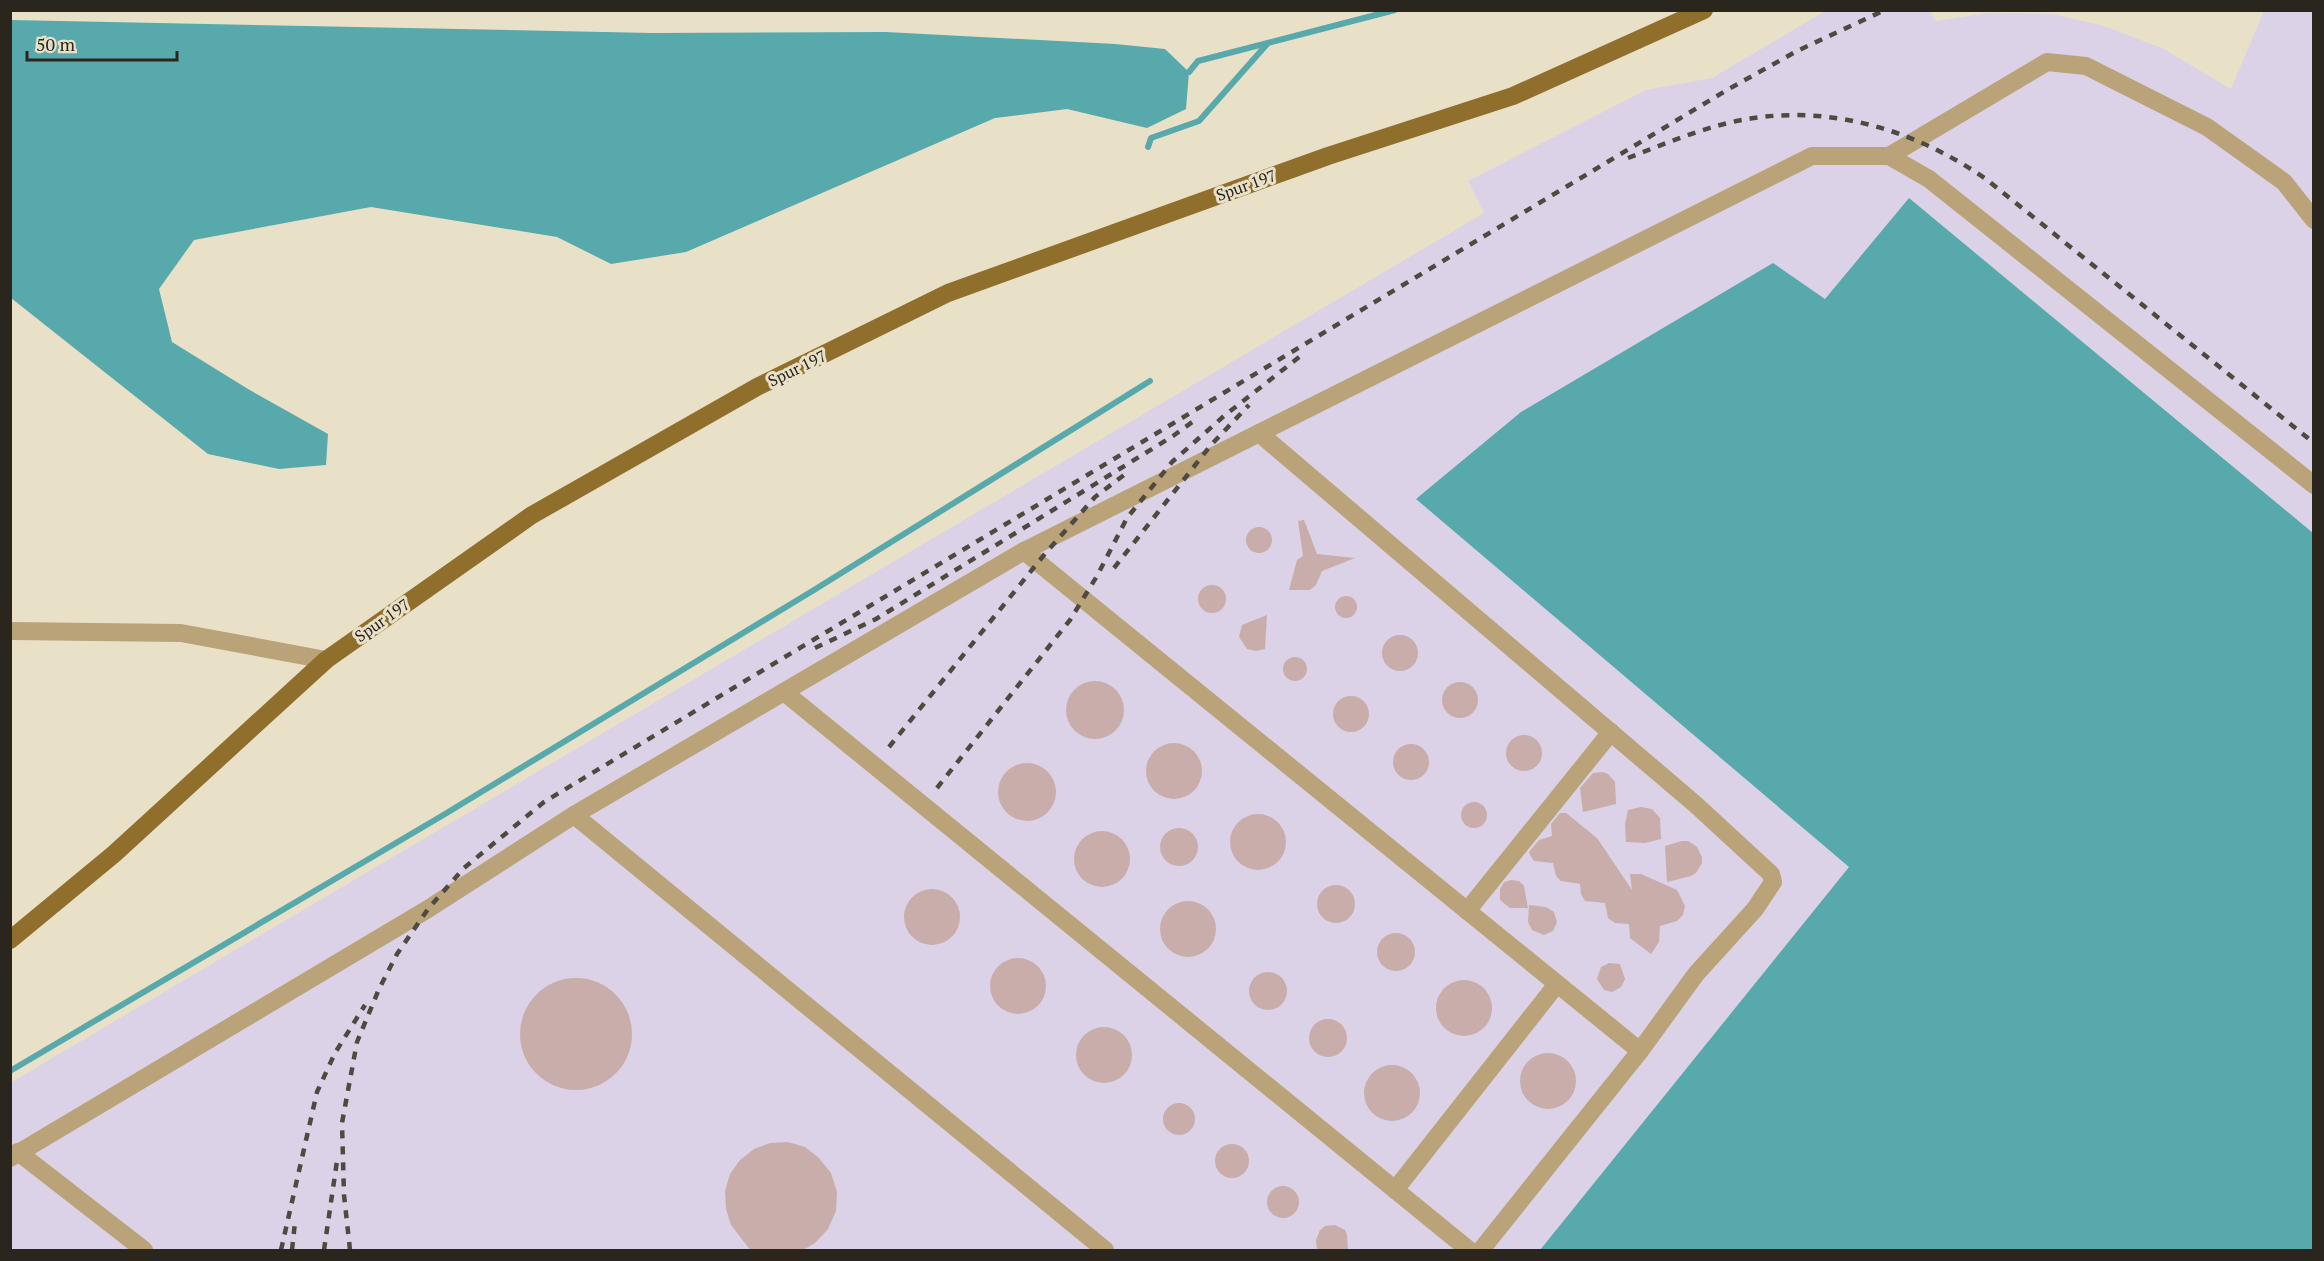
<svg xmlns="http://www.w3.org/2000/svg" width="2324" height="1261" viewBox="0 0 2324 1261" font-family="'PT Serif',serif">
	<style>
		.industrial { fill: #dbd2e7 }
		.water { fill: #58a9ab }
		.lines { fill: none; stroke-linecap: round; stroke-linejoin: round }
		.stream { stroke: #58a9ab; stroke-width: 6 }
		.building { fill: #c8adaa }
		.minor { stroke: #baa379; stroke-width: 18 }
		.major { stroke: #906f2c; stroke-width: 18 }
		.rail { stroke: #4f4a3f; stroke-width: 4.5; stroke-dasharray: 8 8; stroke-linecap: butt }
		.labels { text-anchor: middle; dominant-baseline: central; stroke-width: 6; stroke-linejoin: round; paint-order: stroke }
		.street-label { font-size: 16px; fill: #2a261e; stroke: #e9e0c8 }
	</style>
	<rect width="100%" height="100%" fill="#e9e0c8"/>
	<polygon class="industrial" points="1827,10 1930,11 1936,21 1986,13 2052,14 2104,26 2164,49 2231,89 2264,11 2313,11 2313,533 1909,198 1825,299 1416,498 1849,867 1540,1250 11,1250 10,1083 1484,213 1468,181 1646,90 1712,78"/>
	<g class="water">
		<polygon points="11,20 652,33 886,32 1115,44 1165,49 1189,72 1186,109 1147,128 1067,109 995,118 686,252 611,264 557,237 371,207 194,240 159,289 172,342 248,389 328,434 326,465 279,469 208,454 11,298"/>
		<polygon points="1909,198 2313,533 2313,1250 1540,1250 1849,867 1416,499 1521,412 1773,263 1825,299"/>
	</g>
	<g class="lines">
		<g class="stream">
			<polyline points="1189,72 1198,61 1395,10"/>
			<polyline points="1148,147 1151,138 1199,121 1268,43"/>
			<polyline points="10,1071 445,814 814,590 1150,381"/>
		</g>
	</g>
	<g class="building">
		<polygon points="1304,520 1317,554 1355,558 1322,571 1316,585 1310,590 1289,590 1297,560 1303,556 1298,521"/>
		<circle cx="1259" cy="540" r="13"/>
		<circle cx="1212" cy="599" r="14"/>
		<circle cx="1346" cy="607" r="11"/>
		<polygon points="1267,615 1265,649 1256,651 1247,649 1239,637 1242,625"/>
		<circle cx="1400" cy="653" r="18"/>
		<circle cx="1295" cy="669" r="12"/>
		<circle cx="1095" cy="710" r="29"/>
		<circle cx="1460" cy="700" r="18"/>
		<circle cx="1351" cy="714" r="18"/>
		<circle cx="1524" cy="753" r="18"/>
		<circle cx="1174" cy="771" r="28"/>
		<circle cx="1411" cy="762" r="18"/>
		<circle cx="1027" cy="792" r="29"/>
		<polygon points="1603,772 1608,774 1615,782 1616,804 1583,812 1580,788 1593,773"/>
		<circle cx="1474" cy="815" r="13"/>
		<polygon points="1641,807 1652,809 1660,818 1661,839 1645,843 1626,842 1625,824 1628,810"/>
		<polygon points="1560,813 1566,813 1597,838 1632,890 1630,874 1641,874 1677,890 1685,906 1683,915 1677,921 1660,926 1659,942 1651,954 1630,938 1629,924 1615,923 1608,918 1605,903 1585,901 1581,894 1580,884 1561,881 1556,876 1553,863 1534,861 1530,855 1529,852 1539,840 1552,836 1551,824"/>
		<circle cx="1258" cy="842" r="28"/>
		<circle cx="1179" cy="847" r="19"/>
		<circle cx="1102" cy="859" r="28"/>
		<polygon points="1682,841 1688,841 1697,847 1702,857 1702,863 1696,873 1691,876 1667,882 1665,846"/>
		<polygon points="1511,880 1519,881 1524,886 1528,908 1510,908 1500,900 1500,889 1504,882"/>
		<circle cx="1336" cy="904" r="19"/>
		<circle cx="932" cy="917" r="28"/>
		<circle cx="1188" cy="929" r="28"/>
		<polygon points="1529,905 1546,907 1554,912 1557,922 1553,931 1544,935 1532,930 1528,922"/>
		<circle cx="1396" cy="952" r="19"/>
		<circle cx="1018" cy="986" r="28"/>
		<polygon points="1609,963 1620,964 1625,979 1621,987 1612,992 1604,990 1597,979 1601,967"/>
		<circle cx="1268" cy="991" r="19"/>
		<circle cx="576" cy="1034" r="56"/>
		<circle cx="1464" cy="1008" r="28"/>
		<circle cx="1328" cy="1038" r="19"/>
		<circle cx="1104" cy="1055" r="28"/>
		<circle cx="1548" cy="1081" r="28"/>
		<circle cx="1392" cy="1093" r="28"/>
		<circle cx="1179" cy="1119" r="16"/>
		<polygon points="788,1142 805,1147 819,1158 831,1173 837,1192 836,1211 828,1229 815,1243 801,1251 751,1251 731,1225 726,1209 725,1191 730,1174 740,1160 754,1149 770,1143"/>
		<circle cx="1232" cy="1161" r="17"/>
		<circle cx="1283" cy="1202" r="16"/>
		<polygon points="1335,1225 1345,1230 1347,1235 1348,1251 1317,1251 1316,1240 1320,1230 1325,1226"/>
	</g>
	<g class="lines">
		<g class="minor">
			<polyline points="1889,156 2047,62 2086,66 2207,127 2284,182 2314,220"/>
			<polyline points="1259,433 1695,804 1771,874 1773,882 1755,909 1696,974 1640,1051"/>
			<polyline points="1024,551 1640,1051 1481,1250"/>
			<polyline points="10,631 181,633 326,660"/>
			<polyline points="784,692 1469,1250"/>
			<polyline points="574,815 1105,1250"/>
			<polyline points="1467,911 1611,732"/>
			<polyline points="18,1152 144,1250"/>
			<polyline points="10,1158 428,909 574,815 1024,551 1812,156 1889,156 1929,179 2314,485"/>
			<polyline points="1395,1190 1557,984"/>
		</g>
		<polyline class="major" points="10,940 114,854 326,660 532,515 757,387 948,293 1328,156 1513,96 1704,10"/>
		<g class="rail">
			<path d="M1628,158C1669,142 1711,124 1754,118C1837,106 1918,132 1986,179L2314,443"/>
			<polyline points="1114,568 1211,445 1249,405"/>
			<polyline points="815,648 876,619 1173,436 1195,420"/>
			<polyline points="889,747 1044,555 1095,497 1124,475"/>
			<polyline points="937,788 1070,620 1097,576 1127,518 1172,462 1224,416 1303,354"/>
			<polyline points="281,1250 317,1092 335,1053 365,1005"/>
			<polyline points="292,1250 295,1222"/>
			<polyline points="324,1250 337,1161"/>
			<polyline points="350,1250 344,1195 342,1123 357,1042 379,989 397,954 428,909 464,868 544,802 1727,90 1797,51 1885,10"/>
		</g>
	</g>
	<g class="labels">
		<g class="street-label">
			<text transform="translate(1246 185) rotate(-20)">Spur 197</text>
			<text transform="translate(797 368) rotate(-26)">Spur 197</text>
			<text transform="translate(382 620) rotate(-35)">Spur 197</text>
		</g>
	</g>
	<rect width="2324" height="1261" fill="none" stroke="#2a261e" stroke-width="24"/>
	<path d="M27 51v9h150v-9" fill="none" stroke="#2a261e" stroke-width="3"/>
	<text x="36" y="51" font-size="18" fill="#2a261e" stroke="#e9e0c8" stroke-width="4.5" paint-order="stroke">50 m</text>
</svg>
